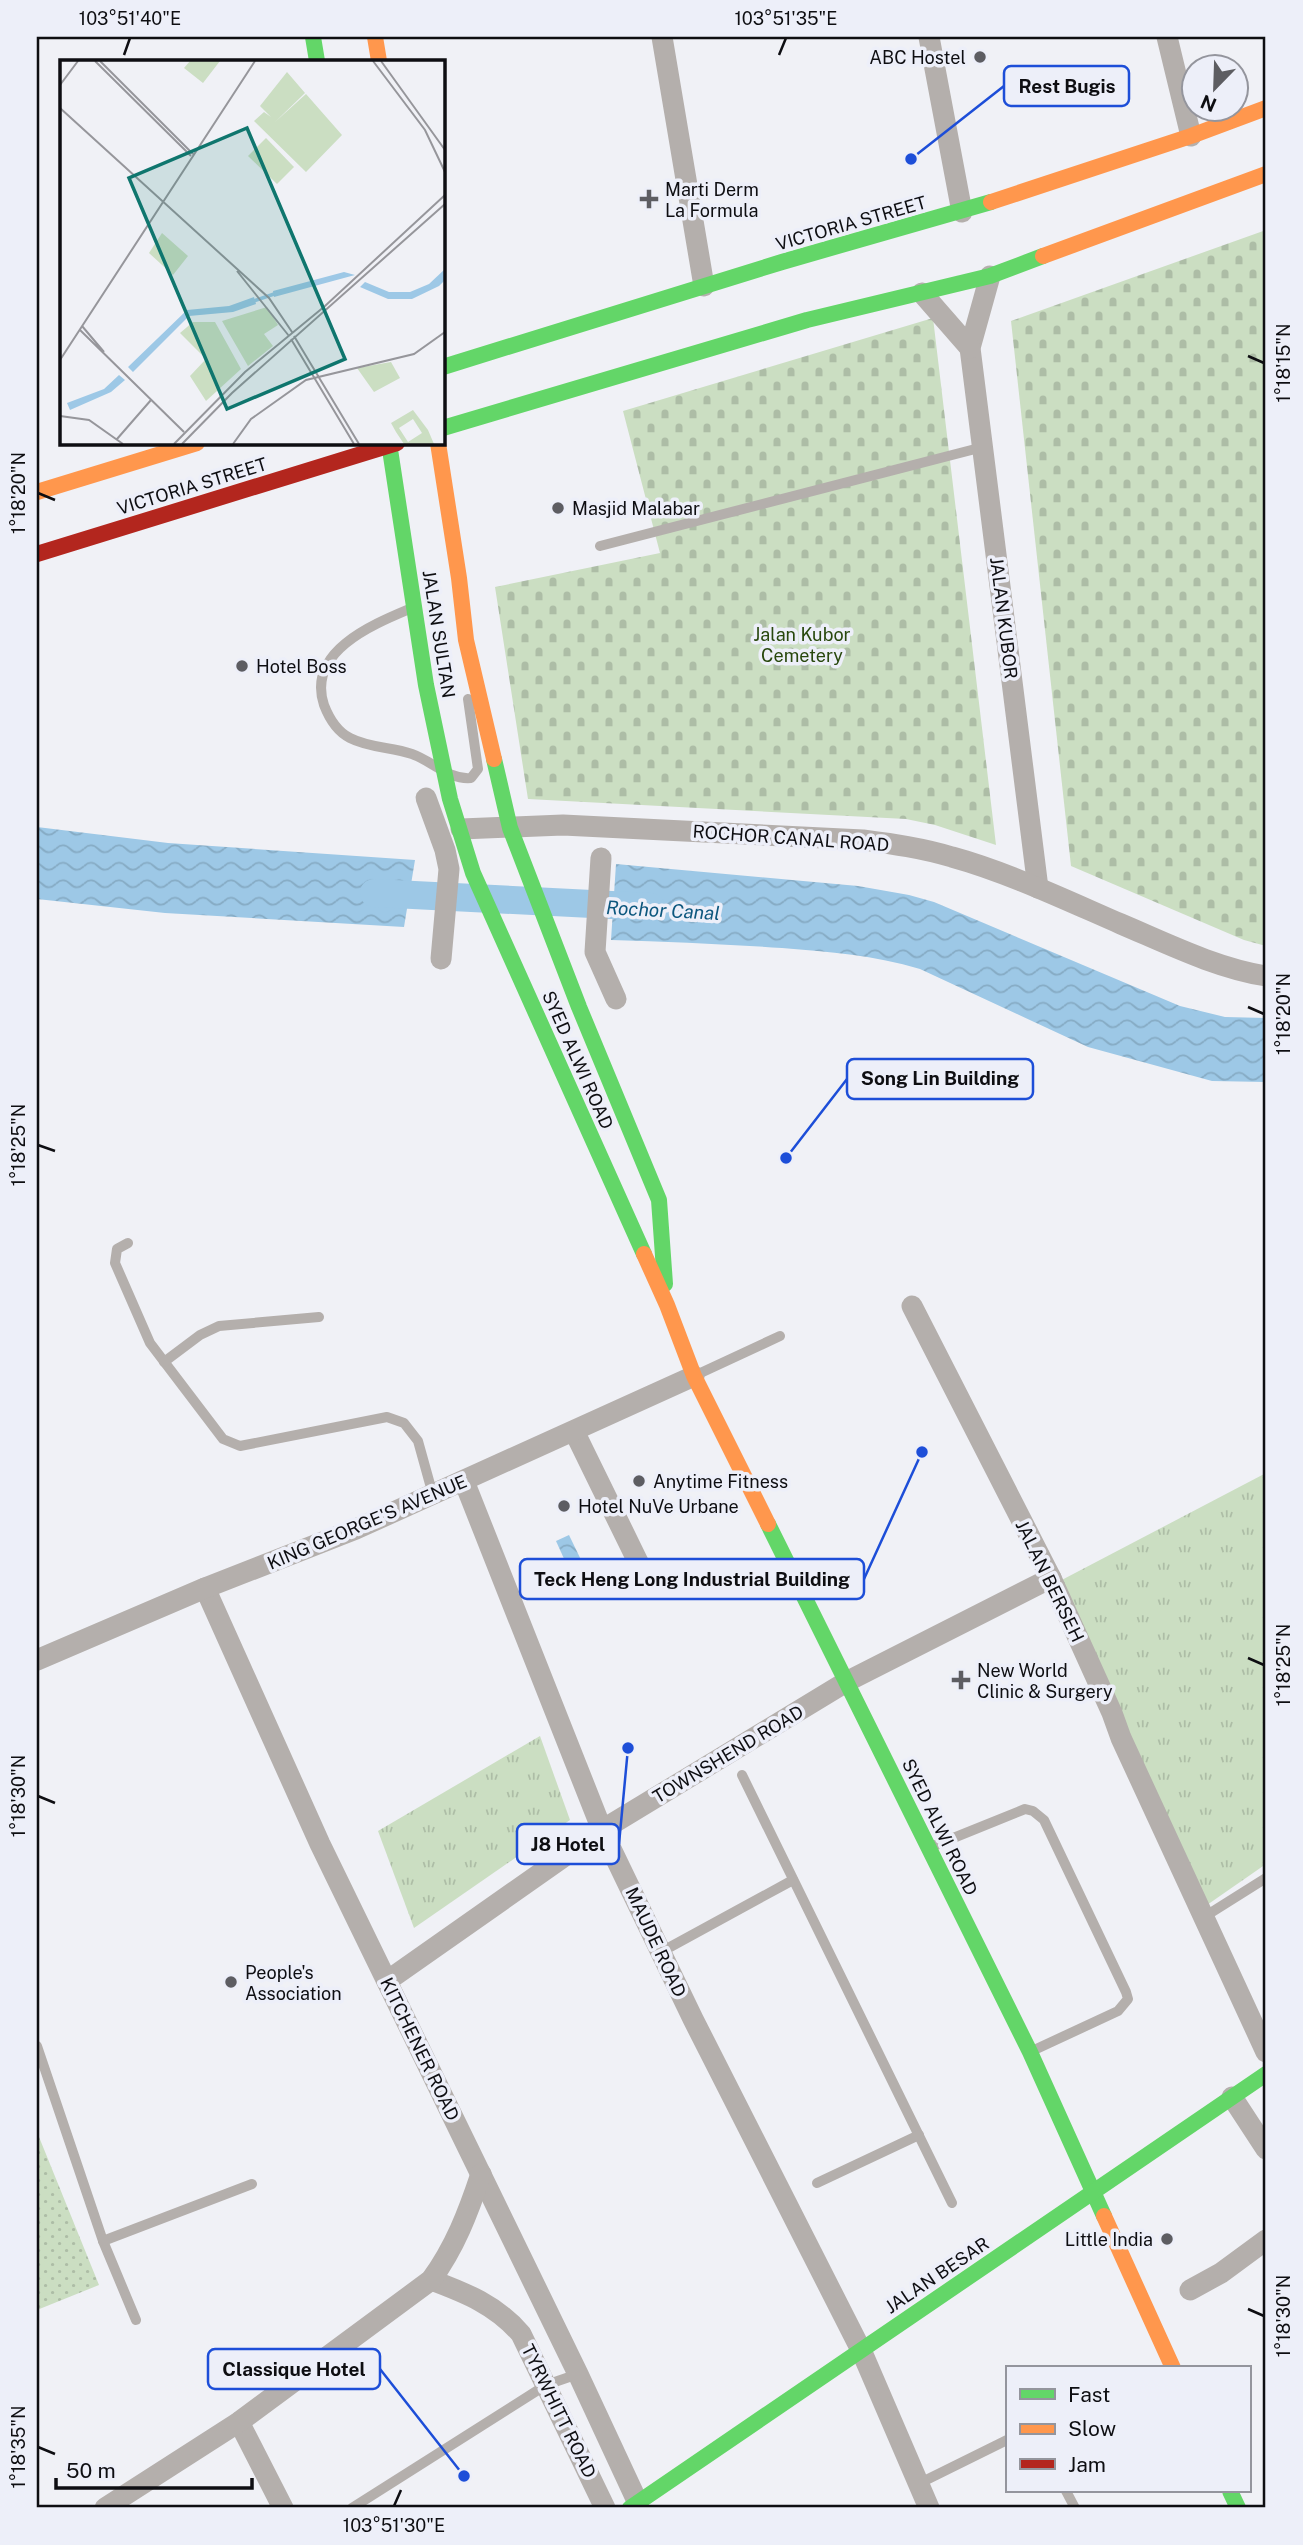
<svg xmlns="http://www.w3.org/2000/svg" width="1303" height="2545" viewBox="0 0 1303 2545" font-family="'Public Sans',sans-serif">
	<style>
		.grass { fill: url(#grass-dots) }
		.cemetery { fill: url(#cemetery-stones) }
		.park { fill: url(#park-tufts) }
		.water { fill: url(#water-waves) }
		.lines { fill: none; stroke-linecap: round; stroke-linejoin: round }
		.canal { stroke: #9dc8e6; stroke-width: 28 }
		.lane { stroke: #b4afac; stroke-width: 10 }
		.street { stroke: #b4afac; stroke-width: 21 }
		.fast { stroke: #63d668; stroke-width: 16 }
		.slow { stroke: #ff974d; stroke-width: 16 }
		.jam { stroke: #b3261e; stroke-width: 16 }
		.ticks { fill: none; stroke: #0e0e12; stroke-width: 2.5 }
		.poi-dot { fill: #5d5d62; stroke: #edeff9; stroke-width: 2.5 }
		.labels { text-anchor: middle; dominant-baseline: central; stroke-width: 7; stroke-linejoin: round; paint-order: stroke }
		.poi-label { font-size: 18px; fill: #0e0e12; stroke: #edeff9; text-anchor: start }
		.street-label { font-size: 18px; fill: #0e0e12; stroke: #edeff9 }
		.park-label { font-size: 18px; fill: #28480d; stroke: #edeff9 }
		.water-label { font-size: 19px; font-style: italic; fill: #0d577e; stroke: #edeff9 }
		.inset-river { fill: none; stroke: #9dc8e6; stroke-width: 3.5 }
		.inset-road { fill: none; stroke: #96969b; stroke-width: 2 }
		.view { fill: #0f766e; fill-opacity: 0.15; stroke: #0f766e; stroke-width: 3.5 }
		.inset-edge { fill: none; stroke: #0e0e12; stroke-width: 3.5 }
		.leader { fill: none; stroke: #1d4ed8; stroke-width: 2.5 }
		.callout-dot { fill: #1d4ed8; stroke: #edeff9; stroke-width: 2.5 }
		.callout { fill: #edeff9; stroke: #1d4ed8; stroke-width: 2.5 }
		.callout-label { font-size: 19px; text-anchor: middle; font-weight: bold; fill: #0e0e12 }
		.neatline { fill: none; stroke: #0e0e12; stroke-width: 2.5 }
		.ticks-label { font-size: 18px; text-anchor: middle; fill: #0e0e12 }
	</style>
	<defs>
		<pattern id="grass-dots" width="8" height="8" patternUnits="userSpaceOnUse" patternTransform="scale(1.75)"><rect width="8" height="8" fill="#cbdec2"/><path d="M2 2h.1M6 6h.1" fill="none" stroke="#adbda6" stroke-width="1.8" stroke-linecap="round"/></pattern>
		<pattern id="cemetery-stones" width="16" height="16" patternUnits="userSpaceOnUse" patternTransform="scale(1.75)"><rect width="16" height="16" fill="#cbdec2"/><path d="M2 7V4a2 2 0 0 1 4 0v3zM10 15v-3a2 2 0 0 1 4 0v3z" fill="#adbda6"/></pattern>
		<pattern id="park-tufts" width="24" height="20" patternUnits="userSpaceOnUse" patternTransform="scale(1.75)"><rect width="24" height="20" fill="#cbdec2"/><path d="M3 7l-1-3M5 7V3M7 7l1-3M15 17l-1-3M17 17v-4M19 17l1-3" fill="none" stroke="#adbda6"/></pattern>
		<pattern id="water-waves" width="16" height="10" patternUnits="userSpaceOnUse" patternTransform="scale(1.75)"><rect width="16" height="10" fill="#9dc8e6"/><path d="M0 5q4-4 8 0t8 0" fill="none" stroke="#86abc4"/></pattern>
	</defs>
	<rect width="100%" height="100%" fill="#f0f1f6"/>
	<polygon class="grass" points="37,2132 99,2285 37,2310"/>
	<g class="cemetery">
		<polygon points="1266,230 1266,946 1244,940 1071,866 1011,321"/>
		<polygon points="933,318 996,845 935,825 906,819 528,799 495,587 660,553 623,411"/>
	</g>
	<g class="park">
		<polygon points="1266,1473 1266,1864 1207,1905 1056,1583"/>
		<polygon points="540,1736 570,1820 414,1928 378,1831"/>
	</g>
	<g class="water">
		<polygon points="37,827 168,843 415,860 404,927 165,913 37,899"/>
		<path d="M616,864L858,886L909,895L934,902L1180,1006L1225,1017L1266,1018V1082L1212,1081L1088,1047L920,969C874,955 830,952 782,948C725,944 668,942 611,940Z"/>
		<polygon points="569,1535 584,1566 570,1572 556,1541"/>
	</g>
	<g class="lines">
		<polyline class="canal" points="374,893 651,907"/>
		<g class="lane">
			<polyline points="600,546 983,447"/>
			<path d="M412,608C374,624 306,651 324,705C329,718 336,731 350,738C369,748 392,747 412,754C432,761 449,780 471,778L478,769L468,699"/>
			<polyline points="128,1243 117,1249 115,1263 150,1343 223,1439 240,1446 387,1417 404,1423 418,1441 433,1495"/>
			<polyline points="164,1362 200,1335 219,1326 319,1317"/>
			<polyline points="694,1376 780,1336"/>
			<polyline points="742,1775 952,2203"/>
			<polyline points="931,1847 1025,1809 1033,1811 1044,1820 1126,1992 1128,1999 1118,2011 1032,2051"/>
			<polyline points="1204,1917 1266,1878"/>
			<polyline points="661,1952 793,1880"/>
			<polyline points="37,2046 103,2241 136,2320"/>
			<polyline points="817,2183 919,2135"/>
			<polyline points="103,2241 252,2184"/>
			<polyline points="918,2484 1007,2440"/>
			<polyline points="1066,2491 1075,2508"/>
			<polyline points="352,2508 546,2385 578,2374"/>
		</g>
		<g class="street">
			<polyline points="662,37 704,286"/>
			<polyline points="929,37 962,212"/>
			<polyline points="1167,37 1191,136"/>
			<polyline points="990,276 970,348 1038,888"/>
			<polyline points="922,293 970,348"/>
			<polyline points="426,798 445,850 449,869 441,959"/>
			<path d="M461,829L563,825L863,840C893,844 922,848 952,857C1007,872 1068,901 1121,924C1168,944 1216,968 1266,976"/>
			<polyline points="601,858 595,952 616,999"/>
			<polyline points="912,1306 1051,1578 1112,1713 1121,1738 1266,2052"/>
			<polyline points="574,1431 641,1568"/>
			<polyline points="464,1481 602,1830 693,2019 861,2350 929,2508"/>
			<polyline points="205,1588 320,1844 578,2374 638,2503"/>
			<polyline points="37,1660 205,1588 356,1529 694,1376"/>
			<polyline points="387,1981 602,1830 846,1682 1051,1578"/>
			<polyline points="1232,2097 1266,2149"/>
			<path d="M431,2280C466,2293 496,2305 521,2334L605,2508"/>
			<polyline points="1190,2290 1221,2273 1266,2240"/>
			<polyline points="239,2422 283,2508"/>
			<path d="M105,2508L239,2422L431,2280C455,2247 468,2213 481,2174"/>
		</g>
		<g class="fast">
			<polyline points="313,37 317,61"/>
			<polyline points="443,367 782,262 991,202"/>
			<polyline points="443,428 807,320 990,276 1043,256"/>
			<polyline points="389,443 426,685 450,799 473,873 644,1254"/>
			<polyline points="494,759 510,828 579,1007 659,1200 665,1284"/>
			<polyline points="768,1524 1030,2052 1104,2216"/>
			<polyline points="1230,2491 1238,2508"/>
			<polyline points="630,2508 1266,2074"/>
		</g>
		<g class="slow">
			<polyline points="375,37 379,61"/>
			<polyline points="991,202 1191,136 1266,108"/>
			<polyline points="1043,256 1266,174"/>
			<polyline points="438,443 459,578 466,640 494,759"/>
			<polyline points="37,492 197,443"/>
			<polyline points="644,1254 667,1305 694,1376 768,1524"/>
			<polyline points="1104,2216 1173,2368"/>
		</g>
		<polyline class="jam" points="37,554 397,443"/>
	</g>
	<path class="ticks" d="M124,55L130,38M779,55L786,38M1248,356L1264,363M38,493L55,500M1248,1007L1264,1014M38,1145L55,1151M1248,1658L1264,1665M38,1796L55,1803M1248,2309L1264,2316M38,2447L55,2454M394,2506L401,2490"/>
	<g class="poi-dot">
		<circle cx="980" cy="57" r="7"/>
		<path d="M645.5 188.5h7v7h7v7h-7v7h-7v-7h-7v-7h7z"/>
		<circle cx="558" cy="508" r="7"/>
		<circle cx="242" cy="666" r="7"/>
		<circle cx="639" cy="1481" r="7"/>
		<circle cx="564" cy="1506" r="7"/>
		<path d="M957.5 1669.5h7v7h7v7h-7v7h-7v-7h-7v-7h7z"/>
		<circle cx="231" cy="1982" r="7"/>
		<circle cx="1167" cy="2239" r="7"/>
	</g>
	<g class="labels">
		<g class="poi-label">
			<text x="966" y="57" text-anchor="end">ABC Hostel</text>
			<text x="665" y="189">Marti Derm<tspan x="665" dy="21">La Formula</tspan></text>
			<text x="572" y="508">Masjid Malabar</text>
			<text x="256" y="666">Hotel Boss</text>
			<text x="653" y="1481">Anytime Fitness</text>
			<text x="578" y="1506">Hotel NuVe Urbane</text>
			<text x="977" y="1670">New World<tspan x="977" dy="21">Clinic &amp; Surgery</tspan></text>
			<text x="245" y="1972">People's<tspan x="245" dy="21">Association</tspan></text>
			<text x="1153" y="2239" text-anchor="end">Little India</text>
		</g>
		<g class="street-label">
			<text transform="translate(851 223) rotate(-16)">VICTORIA STREET</text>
			<text transform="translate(192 486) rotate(-17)">VICTORIA STREET</text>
			<text transform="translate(1004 618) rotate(83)">JALAN KUBOR</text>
			<text transform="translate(439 634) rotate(81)">JALAN SULTAN</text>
			<text transform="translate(791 838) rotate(4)">ROCHOR CANAL ROAD</text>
			<text transform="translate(578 1060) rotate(66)">SYED ALWI ROAD</text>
			<text transform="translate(367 1522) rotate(-23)">KING GEORGE'S AVENUE</text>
			<text transform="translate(1050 1581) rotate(64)">JALAN BERSEH</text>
			<text transform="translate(728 1754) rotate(-31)">TOWNSHEND ROAD</text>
			<text transform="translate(940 1827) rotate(64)">SYED ALWI ROAD</text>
			<text transform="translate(656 1942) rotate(65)">MAUDE ROAD</text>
			<text transform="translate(420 2049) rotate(64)">KITCHENER ROAD</text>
			<text transform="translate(937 2275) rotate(-34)">JALAN BESAR</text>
			<text transform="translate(559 2411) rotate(64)">TYRWHITT ROAD</text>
		</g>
		<g class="park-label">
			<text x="802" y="634">Jalan Kubor<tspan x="802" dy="21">Cemetery</tspan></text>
		</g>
		<g class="water-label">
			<text transform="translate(663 910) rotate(3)">Rochor Canal</text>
		</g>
	</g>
	<g transform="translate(60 60)">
		<rect width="385" height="385" fill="#f0f1f6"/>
		<path d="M206,78L234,107L217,124L188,96Z" fill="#cbdec2"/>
		<path d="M207,247L218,265L204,274L213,286L188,306L162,261ZM133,262H155L181,309L146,341L130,316L146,299L120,273Z" fill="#cbdec2"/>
		<path d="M130,1H160L143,23L124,8ZM102,173L128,196L113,215L89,193ZM331,302L340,318L314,332L297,308ZM353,350L368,370L374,384H344L336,372L331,363ZM353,359L362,373L348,382L339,368Z" fill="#cbdec2" fill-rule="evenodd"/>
		<path d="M227,12L245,33L215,62L246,34L282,75L246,112L194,61L204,52L211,57L200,46Z" fill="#cbdec2"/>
		<path d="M385,209V220L379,226L352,239H328L300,227L305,222L329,232H350L369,224ZM284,212L295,215L214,237L213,231ZM194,237L196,244L173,252L129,256L73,312L68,307L127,250L169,246ZM59,315L65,320L51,332L10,350L7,343L44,329Z" fill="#9dc8e6"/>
		<path class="inset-river" d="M191,242L217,233"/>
		<path class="inset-road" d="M35,1L131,96M40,1L133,94M313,1L365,70L385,112M321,1L385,90M0,25L18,1M0,48L209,238L232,272M177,211L229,276M22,266L44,292M20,270L124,372M234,276L299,384M231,279L294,384M0,300L195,1M0,356L29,360L63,384M57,379L91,340M114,384L185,312L265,246L385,135M122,384L172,333L385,144M173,384L191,359L246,320L354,294L385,272"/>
		<path class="view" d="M187,68L285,299L167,349L69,118Z"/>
		<rect width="385" height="385" class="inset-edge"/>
	</g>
	<path class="leader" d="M911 159L1004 86M786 1158L847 1079M922 1452L864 1579M628 1748L619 1844M464 2476L380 2369"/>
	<g class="callout-dot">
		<circle cx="911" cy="159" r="7"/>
		<circle cx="786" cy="1158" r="7"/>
		<circle cx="922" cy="1452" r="7"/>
		<circle cx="628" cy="1748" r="7"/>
		<circle cx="464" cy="2476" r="7"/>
	</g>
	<g class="callout">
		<rect x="1004" y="66" width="125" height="40" rx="7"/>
		<rect x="847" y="1059" width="186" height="40" rx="7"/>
		<rect x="520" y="1559" width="344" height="40" rx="7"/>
		<rect x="517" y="1824" width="102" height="40" rx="7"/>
		<rect x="208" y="2349" width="172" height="40" rx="7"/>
	</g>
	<g class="callout-label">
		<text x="1067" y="93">Rest Bugis</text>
		<text x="940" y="1085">Song Lin Building</text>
		<text x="692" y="1586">Teck Heng Long Industrial Building</text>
		<text x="568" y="1851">J8 Hotel</text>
		<text x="294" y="2376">Classique Hotel</text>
	</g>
	<rect width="1303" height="2545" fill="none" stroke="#edeff9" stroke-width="77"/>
	<rect x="1006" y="2366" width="245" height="126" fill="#edeff9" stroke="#94959d" stroke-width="2"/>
	<rect x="1020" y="2389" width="35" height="10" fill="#63d668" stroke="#94959d" stroke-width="2"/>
	<text x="1068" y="2402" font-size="21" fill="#0e0e12">Fast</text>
	<rect x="1020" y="2424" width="35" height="10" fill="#ff974d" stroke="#94959d" stroke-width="2"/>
	<text x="1068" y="2436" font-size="21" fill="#0e0e12">Slow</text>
	<rect x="1020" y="2459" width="35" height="10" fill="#b3261e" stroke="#94959d" stroke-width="2"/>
	<text x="1068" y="2472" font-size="21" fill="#0e0e12">Jam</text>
	<g transform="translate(1215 88) rotate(203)"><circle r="33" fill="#edeff9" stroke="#94959d" stroke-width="2"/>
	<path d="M0-5L12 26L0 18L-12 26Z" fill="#5d5d62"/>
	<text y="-10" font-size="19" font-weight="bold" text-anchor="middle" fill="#0e0e12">N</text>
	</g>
	<path d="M56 2478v10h196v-10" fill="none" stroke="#0e0e12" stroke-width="3.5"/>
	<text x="66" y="2478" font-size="21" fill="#0e0e12" stroke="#edeff9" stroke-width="5" paint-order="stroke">50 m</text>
	<rect x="38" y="38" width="1226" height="2468" class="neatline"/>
	<g class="ticks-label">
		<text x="130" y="25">103°51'40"E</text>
		<text x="786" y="25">103°51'35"E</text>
		<text transform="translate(1284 363) rotate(-90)" y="6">1°18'15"N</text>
		<text transform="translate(19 493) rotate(-90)" y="6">1°18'20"N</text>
		<text transform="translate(1284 1014) rotate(-90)" y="6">1°18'20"N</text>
		<text transform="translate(19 1145) rotate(-90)" y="6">1°18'25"N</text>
		<text transform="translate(1284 1665) rotate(-90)" y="6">1°18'25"N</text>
		<text transform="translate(19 1796) rotate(-90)" y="6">1°18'30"N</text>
		<text transform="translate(1284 2316) rotate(-90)" y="6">1°18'30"N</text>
		<text transform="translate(19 2447) rotate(-90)" y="6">1°18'35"N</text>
		<text x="394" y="2532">103°51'30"E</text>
	</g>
</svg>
